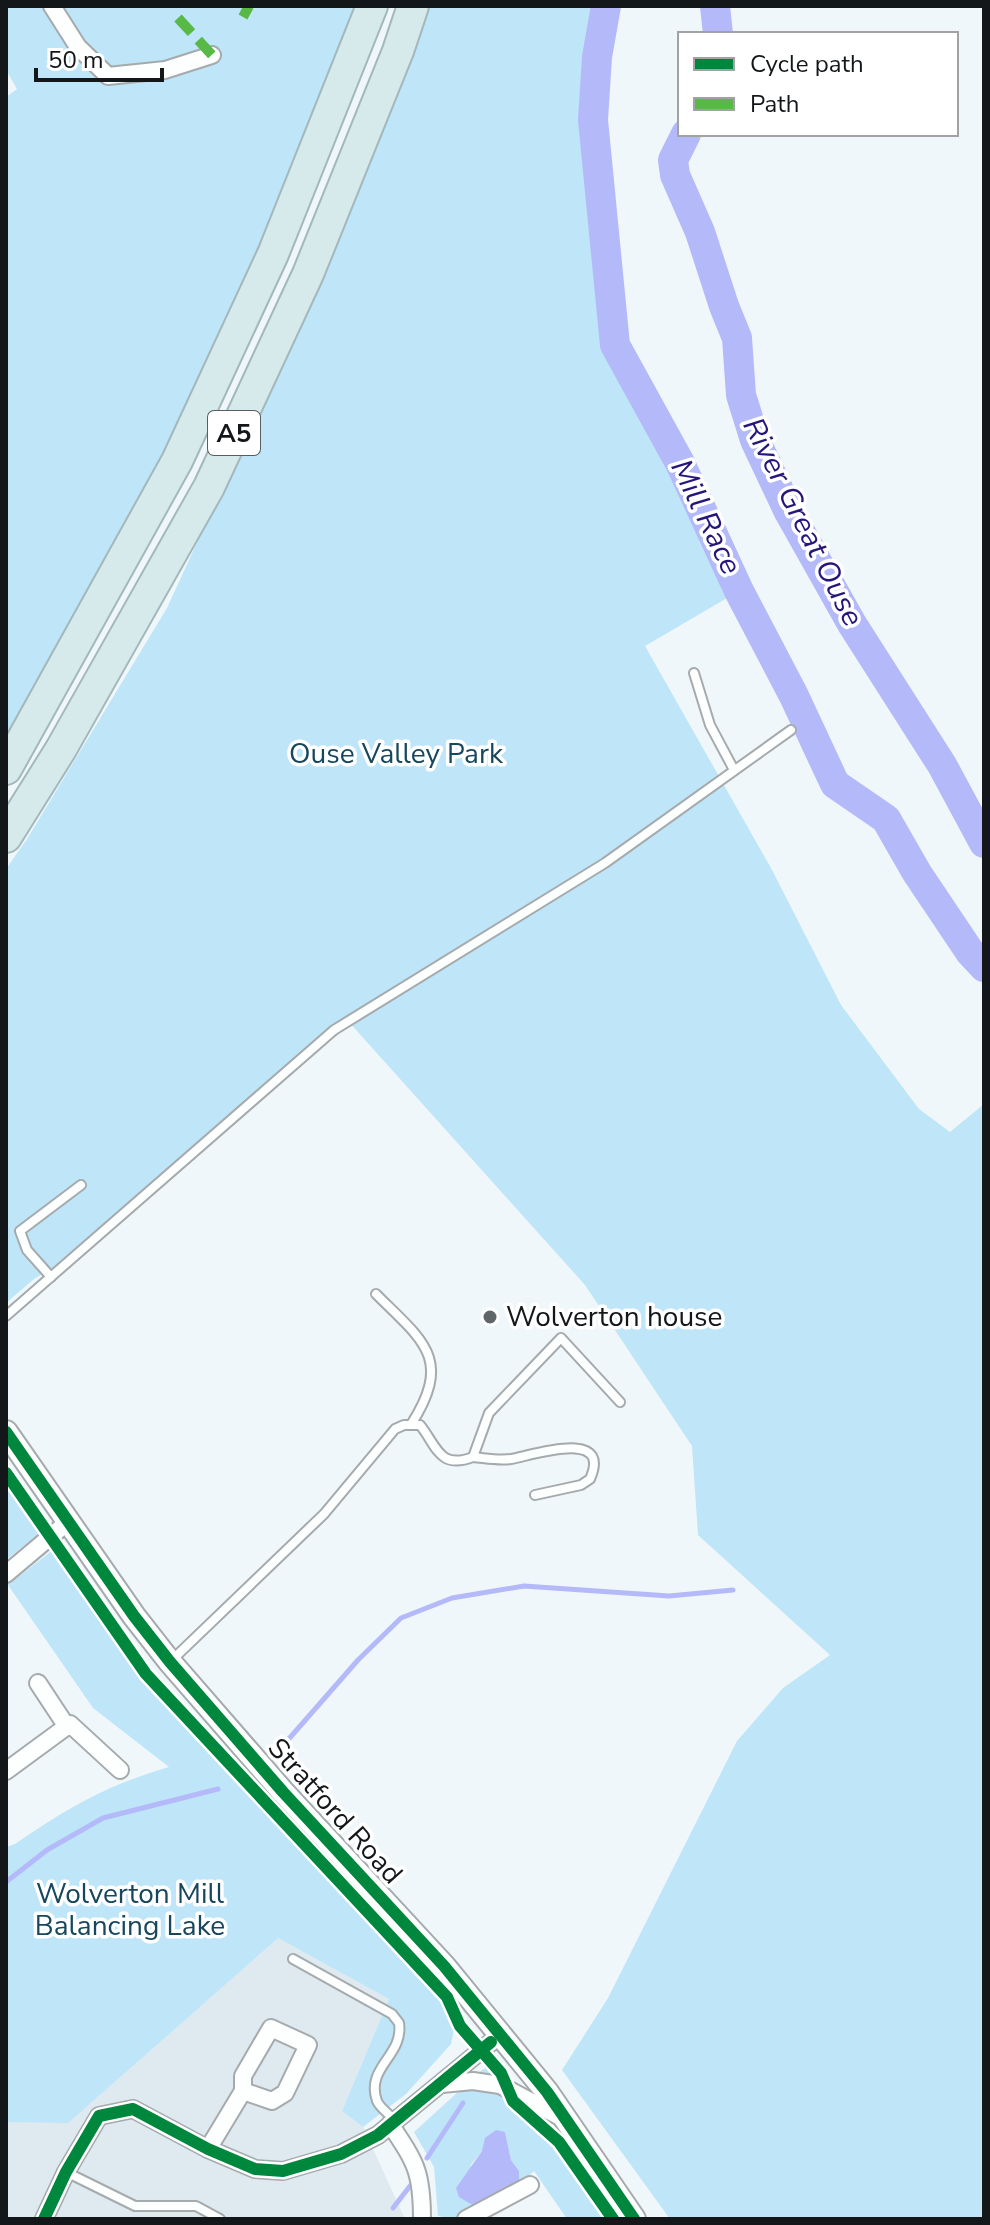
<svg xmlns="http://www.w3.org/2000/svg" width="990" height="2225" viewBox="0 0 990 2225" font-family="'Nunito Sans',sans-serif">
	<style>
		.built { fill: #deeaf0 }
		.green { fill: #bfe5f8; fill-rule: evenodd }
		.water { fill: #b4baf9 }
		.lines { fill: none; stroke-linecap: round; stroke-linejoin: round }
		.stream { stroke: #b4baf9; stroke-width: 5 }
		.river { stroke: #b4baf9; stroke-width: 30 }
		.lane-casing { stroke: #a5aaac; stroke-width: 12 }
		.street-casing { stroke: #a5aaac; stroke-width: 20 }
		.secondary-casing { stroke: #a5aaac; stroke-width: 26 }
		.highway-casing { stroke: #a2b8bc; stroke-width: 34 }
		.lane { stroke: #fdfefe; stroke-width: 8 }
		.street { stroke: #fdfefe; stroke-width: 16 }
		.secondary { stroke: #fdfefe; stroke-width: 22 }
		.highway { stroke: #d6e9eb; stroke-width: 30 }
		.quiet { stroke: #58b947; stroke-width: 10; stroke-dasharray: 20 10; stroke-linecap: butt }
		.cycleway-casing { stroke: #fff; stroke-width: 17 }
		.cycleway { stroke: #00873e; stroke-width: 12 }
		.poi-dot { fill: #606568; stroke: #fff; stroke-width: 3 }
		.labels { text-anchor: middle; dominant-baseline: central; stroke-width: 7; stroke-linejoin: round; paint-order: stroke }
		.shield { fill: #fff; stroke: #5a5d5e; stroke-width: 2 }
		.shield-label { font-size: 26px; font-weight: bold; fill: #131719 }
		.park-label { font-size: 28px; fill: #17475d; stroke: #fff }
		.poi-label { font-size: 28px; fill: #131719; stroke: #fff; text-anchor: start }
		.street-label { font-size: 28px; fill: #131719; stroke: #fff }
		.water-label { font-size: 30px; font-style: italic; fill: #26157a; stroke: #fff }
	</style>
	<rect width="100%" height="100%" fill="#f0f7fa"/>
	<polygon class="built" points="278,1938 389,1999 342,2111 363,2127 405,2219 6,2219 6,2122 68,2122"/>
	<g class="green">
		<polygon points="6,6 357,6 318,114 189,409 6,740 6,97 17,89 6,70"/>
		<polygon points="423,6 606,6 597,58 593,120 615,345 680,463 739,591 645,646 771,868 841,1005 919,1109 950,1132 984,1104 984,2219 670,2219 562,2070 608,1998 737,1741 783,1688 830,1655 698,1535 692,1446 585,1285 348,1021 84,1249 34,1279 6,1303 6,869 27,839 167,608 245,438"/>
		<polygon points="6,1482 41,1532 6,1560"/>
		<path d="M54,1549L142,1677L230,1763L456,2019L451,2044L406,2094L363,2127L342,2111L389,1999L278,1938L68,2123L6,2122V1847L15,1844C69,1807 105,1786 169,1767L93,1708L8,1585Z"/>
		<path d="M492,2064L564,2140L621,2219H567L534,2171C522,2184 468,2217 451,2218C447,2218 443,2217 438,2216L434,2167L414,2132L482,2070ZM505,2132L511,2160L519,2171L470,2166L482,2151Z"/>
	</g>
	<polygon class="water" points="496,2130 505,2132 511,2160 519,2171 519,2182 474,2206 459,2197 456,2188 482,2151 485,2138"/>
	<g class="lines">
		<g class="stream">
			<polyline points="287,1741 358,1660 401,1618 452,1598 524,1586 669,1596 733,1590"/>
			<polyline points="6,1882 47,1850 103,1818 218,1789"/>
			<polyline points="427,2158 463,2103"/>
			<polyline points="393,2208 410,2186"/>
		</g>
		<g class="river">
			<polyline points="606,6 597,57 593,120 615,345 680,463 739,591 794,696 835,784 886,819 917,873 970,952 984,967"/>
			<polyline points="715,6 718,34"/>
			<polyline points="686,134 673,160 675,175 700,232 724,306 737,338 741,395 755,440 789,512 852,624 942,765 984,843"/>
		</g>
		<g class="lane-casing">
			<g id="lane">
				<polyline points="694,673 710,725 734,770"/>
				<polyline points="51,1277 27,1250 20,1231 81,1185"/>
				<path d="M376,1294C422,1340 453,1358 412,1423"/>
				<polyline points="6,1316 334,1030 605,863 791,730"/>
				<path d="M473,1457C485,1458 498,1461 511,1459C530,1456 613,1427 590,1479L581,1485L535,1495"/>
				<path d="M171,1661L324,1514L395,1429L404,1425H420C437,1446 439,1470 473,1457L489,1413L561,1338L620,1402"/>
				<path d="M293,1959L392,2014L399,2023C404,2056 365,2067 377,2101C380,2108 390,2115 395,2120"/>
				<polyline points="66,2172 135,2206 196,2206 220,2219"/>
			</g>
		</g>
		<g class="street-casing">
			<g id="street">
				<polyline points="52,6 78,47 108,76 165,70 212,55"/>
				<polyline points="6,1574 69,1521"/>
				<polyline points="38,1683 67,1727"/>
				<polyline points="6,1771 70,1724 120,1770"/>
				<polyline points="442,2084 473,2081 500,2085 562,2118"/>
				<path d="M390,2124C416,2163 422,2172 422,2219"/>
				<polyline points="208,2149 243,2091 243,2076 271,2028 308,2045 285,2093 272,2101 243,2091"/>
				<polyline points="44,2219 66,2172 99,2116 133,2109 208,2149 255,2169 283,2171 341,2154 378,2135 501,2034"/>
				<polyline points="466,2219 530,2185"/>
			</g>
		</g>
		<g class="secondary-casing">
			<polyline id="secondary" points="6,1432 134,1616 170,1662 283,1792 444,1966 547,2092 634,2219"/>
		</g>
		<g class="highway-casing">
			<g id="highway">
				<polyline points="6,769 177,461 273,254 372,6"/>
				<polyline points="6,837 61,749 209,487 308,274 398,51 413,6"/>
			</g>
		</g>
		<use href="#lane" class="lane"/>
		<use href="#street" class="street"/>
		<use href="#secondary" class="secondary"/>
		<use href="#highway" class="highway"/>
		<g class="quiet">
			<polyline points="243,17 249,6"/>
			<polyline points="178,18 212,55"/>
		</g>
		<g class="cycleway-casing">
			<g id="cycleway">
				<polyline points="6,1432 134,1616 170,1662 283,1792 444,1966 547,2092 634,2219"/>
				<polyline points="6,1473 146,1674 447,1997 460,2026 501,2073 513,2101 559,2142 613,2219"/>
				<polyline points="44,2219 66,2172 99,2116 133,2109 208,2149 255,2169 283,2171 341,2154 378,2135 491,2042"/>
			</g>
		</g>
		<use href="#cycleway" class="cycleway"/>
	</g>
	<circle class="poi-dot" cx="490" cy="1317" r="8"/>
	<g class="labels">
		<rect class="shield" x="208" y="411" width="52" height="44" rx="6"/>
		<g class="shield-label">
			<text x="234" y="433">A5</text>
		</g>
		<g class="park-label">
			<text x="396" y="754">Ouse Valley Park</text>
			<text x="130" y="1894">Wolverton Mill<tspan x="130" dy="32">Balancing Lake</tspan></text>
		</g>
		<g class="poi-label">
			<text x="506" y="1317">Wolverton house</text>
		</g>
		<g class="street-label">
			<text transform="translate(335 1811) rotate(48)">Stratford Road</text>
		</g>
		<g class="water-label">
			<text transform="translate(706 517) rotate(64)">Mill Race</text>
			<text transform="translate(803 522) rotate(63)">River Great Ouse</text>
		</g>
	</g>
	<rect width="990" height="2225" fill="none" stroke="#131719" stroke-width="16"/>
	<rect x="678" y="32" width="280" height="104" fill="#ffffff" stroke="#a1a2a3" stroke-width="2"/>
	<rect x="694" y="58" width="40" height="12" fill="#00873e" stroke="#a1a2a3" stroke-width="2"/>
	<text x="750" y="72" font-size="24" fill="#131719">Cycle path</text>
	<rect x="694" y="98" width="40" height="12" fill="#58b947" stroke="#a1a2a3" stroke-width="2"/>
	<text x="750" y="112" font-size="24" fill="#131719">Path</text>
	<path d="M36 68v12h126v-12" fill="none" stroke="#131719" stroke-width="4"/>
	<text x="48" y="68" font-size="24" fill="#131719" stroke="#ffffff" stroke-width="6" paint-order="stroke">50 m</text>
</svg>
